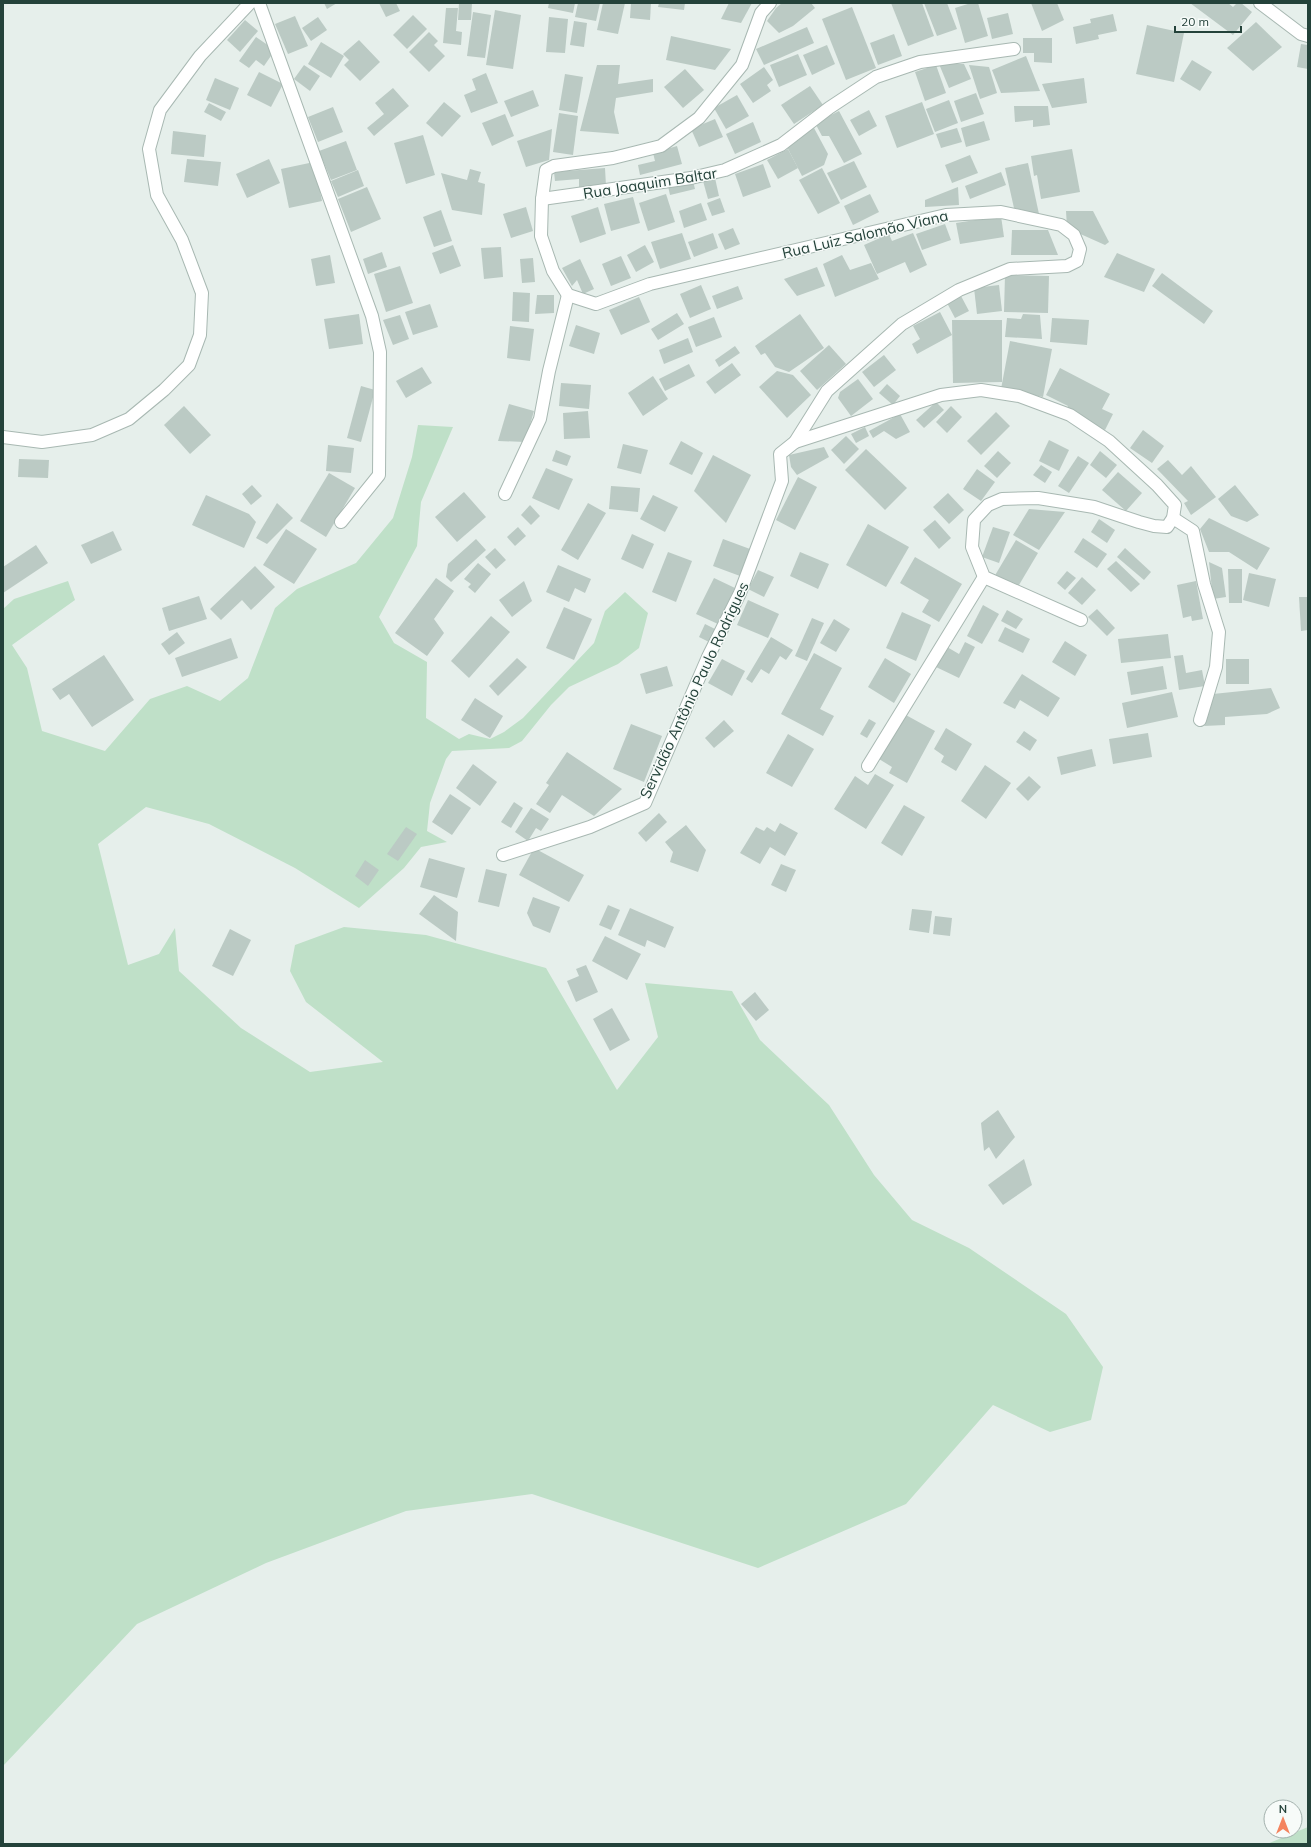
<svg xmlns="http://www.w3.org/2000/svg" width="1311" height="1847" viewBox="0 0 1311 1847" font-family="Mulish,sans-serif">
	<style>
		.green { fill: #bfe0c8 }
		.building { fill: #bbcac4 }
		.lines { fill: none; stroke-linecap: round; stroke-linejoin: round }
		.minor-casing { stroke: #a8b8b2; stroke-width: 14 }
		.minor { stroke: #fff; stroke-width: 12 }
		.labels { text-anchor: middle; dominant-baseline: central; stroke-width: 3; stroke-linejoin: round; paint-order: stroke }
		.street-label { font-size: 15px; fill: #24423a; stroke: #f7fbf9 }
	</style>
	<rect width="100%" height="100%" fill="#e6efeb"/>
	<g class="green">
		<polygon points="418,425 453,427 421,502 417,546 379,617 394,643 427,662 426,718 459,739 469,734 490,739 504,732 523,718 594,643 605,611 625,592 648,613 639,648 618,664 569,687 551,705 522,741 509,748 452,751 446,759 430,803 427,831 447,842 421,847 404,868 359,908 295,868 209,824 146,807 98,844 128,965 159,954 175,928 179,971 241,1028 310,1072 383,1062 306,1002 290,971 295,945 344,927 426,935 546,968 617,1090 658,1037 645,983 732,991 760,1040 829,1105 874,1175 912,1220 969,1248 1066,1314 1103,1367 1091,1420 1050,1432 993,1405 906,1504 758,1568 532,1494 406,1511 266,1563 137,1624 3,1766 3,609 14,599 68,581 75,600 12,645 27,668 42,731 105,751 150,699 187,686 220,701 248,678 275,608 297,589 356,563 393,518 412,457"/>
		<polygon points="1308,1827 1308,1844 1267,1844"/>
	</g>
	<g class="building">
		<polygon points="324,3 337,3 327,9"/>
		<polygon points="379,3 396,3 400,11 386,17"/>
		<polygon points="459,3 472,3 471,20 458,20"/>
		<polygon points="549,3 575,3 573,13 548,8"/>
		<polygon points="578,3 600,3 596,21 575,17"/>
		<polygon points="603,3 625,3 618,34 597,30"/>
		<polygon points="631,3 651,3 650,20 630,18"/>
		<polygon points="659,3 685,3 684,10 658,7"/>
		<polygon points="729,3 752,3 741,23 721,19"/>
		<polygon points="782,3 811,3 815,8 793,26 779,33 767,21 776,8"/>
		<polygon points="891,3 922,3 934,36 908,46"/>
		<polygon points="924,3 947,3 957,29 937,36"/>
		<polygon points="971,3 978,3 988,36 965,43 955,8"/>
		<polygon points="1031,3 1057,3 1064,20 1042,31"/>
		<polygon points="1190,3 1228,3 1233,7 1237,3 1241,3 1252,12 1233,35"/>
		<polygon points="852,7 876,68 846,80 822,19"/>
		<polygon points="446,8 458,8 456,31 462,32 461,45 443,43"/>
		<polygon points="495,10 521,15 513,69 486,65"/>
		<polygon points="473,12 491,15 485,58 467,56"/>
		<polygon points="1008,13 1013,34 992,39 987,18"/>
		<polygon points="1113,14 1117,31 1098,35 1099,39 1076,44 1073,27 1091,23 1090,19"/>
		<polygon points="413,15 427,29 407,49 393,35"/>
		<polygon points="295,16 308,46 288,54 275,24"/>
		<polygon points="318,17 327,30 311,41 302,28"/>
		<polygon points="549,17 568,19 565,53 546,52"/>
		<polygon points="245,20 258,31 240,52 227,40"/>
		<polygon points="574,21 587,23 584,47 570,45"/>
		<polygon points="1256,22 1282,47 1253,71 1227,48"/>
		<polygon points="1147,25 1184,33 1174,82 1136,74"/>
		<polygon points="807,27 814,43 764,65 756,49"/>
		<polygon points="429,32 438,41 434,45 445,56 429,72 409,52"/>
		<polygon points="894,34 902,56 878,65 870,43"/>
		<polygon points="671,36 731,49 715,70 666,60"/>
		<polygon points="256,37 275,50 264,66 256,60 249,68 239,61"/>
		<polygon points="1023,38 1052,38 1052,63 1034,62 1034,53 1023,53"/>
		<polygon points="359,40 380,62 360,81 344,65 349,60 343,54"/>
		<polygon points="321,42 344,56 331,78 308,64"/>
		<polygon points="1301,44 1308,45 1308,69 1297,67"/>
		<polygon points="827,45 835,64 812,75 803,55"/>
		<polygon points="798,54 807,75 779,87 770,65"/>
		<polygon points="1026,56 1040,91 1001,93 992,70"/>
		<polygon points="1192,60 1212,72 1200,91 1180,79"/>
		<polygon points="939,64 964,64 971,79 949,88"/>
		<polygon points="304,65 320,76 310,91 294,79"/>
		<polygon points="597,65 620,65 618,84 653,79 653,92 616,98 614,112 619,134 580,131"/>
		<polygon points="936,65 946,93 925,101 915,72"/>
		<polygon points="969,65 989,67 997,93 980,99"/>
		<polygon points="764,67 773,80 767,85 771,91 753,103 740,84"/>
		<polygon points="685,69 704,90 683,108 664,87"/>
		<polygon points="259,72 283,84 271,107 247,95"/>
		<polygon points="486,73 498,103 471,113 464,95 476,90 472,79"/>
		<polygon points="565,74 583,77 577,113 559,110"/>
		<polygon points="215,78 239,88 230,110 206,100"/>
		<polygon points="1084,78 1087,103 1052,108 1042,84"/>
		<polygon points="810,86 823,105 794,124 781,105"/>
		<polygon points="393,88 409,106 374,136 367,128 384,114 375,103"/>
		<polygon points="533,90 539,106 511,117 504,101"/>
		<polygon points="976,93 984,114 961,122 954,101"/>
		<polygon points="737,95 749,116 726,129 714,108"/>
		<polygon points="949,100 958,123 935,132 926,109"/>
		<polygon points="444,102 461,116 442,137 426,123"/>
		<polygon points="922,102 934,134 897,148 885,116"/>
		<polygon points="209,103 226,112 221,121 204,112"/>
		<polygon points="1014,106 1048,106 1050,125 1033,127 1033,120 1015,122"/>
		<polygon points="333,107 343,132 318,142 308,117"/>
		<polygon points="869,110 877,126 859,136 850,120"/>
		<polygon points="839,111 862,154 844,163 829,136 822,136 815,123"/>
		<polygon points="559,113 578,116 573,155 553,152"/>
		<polygon points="505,114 514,136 492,146 482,123"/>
		<polygon points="715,119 723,137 699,147 691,129"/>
		<polygon points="984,121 990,140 966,147 961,128"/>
		<polygon points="753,122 761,142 735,154 726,134"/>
		<polygon points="814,128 828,154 824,165 802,176 785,143"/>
		<polygon points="957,128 962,142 941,148 936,134"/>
		<polygon points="552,129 549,160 526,167 517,141"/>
		<polygon points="173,131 206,135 204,157 171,154"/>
		<polygon points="423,135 435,175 406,184 394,143"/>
		<polygon points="346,141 357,170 331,180 319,151"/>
		<polygon points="677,146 682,164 640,175 638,165 655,161 653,153"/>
		<polygon points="788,149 798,168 778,179 767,160"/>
		<polygon points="1072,149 1080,192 1041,199 1037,175 1034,176 1031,156"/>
		<polygon points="970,155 978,173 952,183 945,165"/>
		<polygon points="187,159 221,162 218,186 184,182"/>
		<polygon points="269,159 280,183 247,198 236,174"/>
		<polygon points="854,161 867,187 841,200 827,173"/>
		<polygon points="314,162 322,201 289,208 281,169"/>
		<polygon points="1028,163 1039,214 1014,208 1005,168"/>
		<polygon points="763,164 771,187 743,197 735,174"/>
		<polygon points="605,168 606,186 579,188 579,179 555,181 554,172"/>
		<polygon points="822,168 840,203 818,214 799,180"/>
		<polygon points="470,169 481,172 478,182 485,184 482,215 452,210 441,173 467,180"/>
		<polygon points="358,170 364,186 338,197 331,181"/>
		<polygon points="1001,172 1006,185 970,199 965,186"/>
		<polygon points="715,178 719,196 708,199 703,181"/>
		<polygon points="693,181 695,189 670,195 668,186"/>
		<polygon points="367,187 381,219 351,232 338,199"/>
		<polygon points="958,187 959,205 925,207 925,200"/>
		<polygon points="666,194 675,222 648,231 639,203"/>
		<polygon points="870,194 879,212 853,225 844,206"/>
		<polygon points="633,197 640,223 611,231 604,204"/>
		<polygon points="720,198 725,212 712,216 707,203"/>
		<polygon points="701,203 707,220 684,228 679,211"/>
		<polygon points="526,207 533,231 511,238 503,214"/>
		<polygon points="598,207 606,234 580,243 571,216"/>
		<polygon points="441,210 452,241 434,247 423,217"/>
		<polygon points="1066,211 1093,211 1109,242 1105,245 1067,228"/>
		<polygon points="1001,216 1004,237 960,244 956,223"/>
		<polygon points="945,224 951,240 922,250 916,234"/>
		<polygon points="733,228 740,244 725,250 718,234"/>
		<polygon points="1012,230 1048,230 1058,255 1011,255"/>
		<polygon points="682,233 691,259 660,269 651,242"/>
		<polygon points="713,233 718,248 694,257 688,242"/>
		<polygon points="913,233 927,265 910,273 905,262 877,274 864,245 889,234 892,241"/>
		<polygon points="453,245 461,266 440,274 432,253"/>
		<polygon points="645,245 654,262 636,272 627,255"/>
		<polygon points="501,247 503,277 484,279 481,248"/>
		<polygon points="382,252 387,267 368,274 363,259"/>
		<polygon points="1117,253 1155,269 1144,292 1104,277"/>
		<polygon points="330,255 335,283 316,286 311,259"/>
		<polygon points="842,255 850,270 871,263 879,279 835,297 823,264"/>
		<polygon points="621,256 631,278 611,286 602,264"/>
		<polygon points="533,258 535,282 522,283 520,259"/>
		<polygon points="580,259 594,289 583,294 577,280 572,286 562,268"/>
		<polygon points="400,266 413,303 386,312 374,274"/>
		<polygon points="817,267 825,286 797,296 784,279"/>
		<polygon points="1162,273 1213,311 1204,324 1152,286"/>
		<polygon points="1005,275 1049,276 1048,313 1004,312"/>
		<polygon points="701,285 711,309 690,318 680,294"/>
		<polygon points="999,285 1002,311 977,314 974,288"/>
		<polygon points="738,286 743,299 717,309 712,296"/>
		<polygon points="513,292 530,293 529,322 512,321"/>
		<polygon points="537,295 554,295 554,313 535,314"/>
		<polygon points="961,296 969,311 955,318 947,303"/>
		<polygon points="639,297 650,322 621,335 609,310"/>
		<polygon points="430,304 438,327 413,335 405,312"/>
		<polygon points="940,312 952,335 917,354 912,344 920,339 913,326"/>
		<polygon points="677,313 684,324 658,340 651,329"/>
		<polygon points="359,314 363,344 329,349 324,319"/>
		<polygon points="800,314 824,348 789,372 775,367 765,353 761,355 755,346"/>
		<polygon points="1023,314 1040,315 1042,339 1005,337 1007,318 1021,319"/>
		<polygon points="400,315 409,339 393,345 383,320"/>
		<polygon points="714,317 722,337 696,347 688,327"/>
		<polygon points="1052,318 1089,320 1087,345 1050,342"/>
		<polygon points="952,320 1002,320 1002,382 953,383"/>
		<polygon points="576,325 600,333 594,354 569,346"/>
		<polygon points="510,326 534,329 530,361 507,358"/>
		<polygon points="688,338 693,352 664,364 659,350"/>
		<polygon points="1010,341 1052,349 1043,397 1001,389"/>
		<polygon points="829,345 846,364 817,390 800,371"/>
		<polygon points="735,346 740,353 719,367 715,360"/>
		<polygon points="884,355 896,370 874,387 862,372"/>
		<polygon points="732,363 741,375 715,394 706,382"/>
		<polygon points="689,364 695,376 665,391 659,379"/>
		<polygon points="422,367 432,383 406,398 396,381"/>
		<polygon points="1060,368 1110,394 1102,409 1113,414 1105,430 1066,410 1068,406 1046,395"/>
		<polygon points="777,371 793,375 811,395 787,418 759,387"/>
		<polygon points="653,376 668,399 643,416 628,393"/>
		<polygon points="858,379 873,399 851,416 838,398 840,392"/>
		<polygon points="561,383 591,385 589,409 559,406"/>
		<polygon points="887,384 900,396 893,405 879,393"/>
		<polygon points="361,386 375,390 361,442 347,438"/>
		<polygon points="936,402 944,410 924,428 916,420"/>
		<polygon points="509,404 534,411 525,442 498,441"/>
		<polygon points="184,406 211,435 190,454 164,425"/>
		<polygon points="951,406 962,417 947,433 936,422"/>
		<polygon points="588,411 590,438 564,439 563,413"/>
		<polygon points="996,412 1010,426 981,455 967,441"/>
		<polygon points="900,414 910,432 896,439 884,431 873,438 869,431"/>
		<polygon points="865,427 869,436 856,443 851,434"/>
		<polygon points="1143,430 1164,446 1152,463 1130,448"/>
		<polygon points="846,436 859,449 844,464 831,450"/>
		<polygon points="1049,440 1069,450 1059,471 1039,461"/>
		<polygon points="681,441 703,453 692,475 669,464"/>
		<polygon points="623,444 648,450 641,474 617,468"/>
		<polygon points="328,445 354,448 351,473 326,471"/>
		<polygon points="824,447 829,457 797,475 791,467 789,455"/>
		<polygon points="866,449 907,488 885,510 845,470"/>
		<polygon points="556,450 571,456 567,466 552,461"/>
		<polygon points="998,451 1011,463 997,478 984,466"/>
		<polygon points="1100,451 1117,465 1106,478 1090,465"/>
		<polygon points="713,455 751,475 726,523 694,491"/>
		<polygon points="1078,456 1089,463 1069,493 1058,486"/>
		<polygon points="19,459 49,460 48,478 18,477"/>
		<polygon points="1168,460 1182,475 1191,466 1216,497 1191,515 1184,503 1188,501 1157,469"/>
		<polygon points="1041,465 1052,472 1045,483 1033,475"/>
		<polygon points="546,468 573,479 559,510 532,498"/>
		<polygon points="977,469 995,482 981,501 963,489"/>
		<polygon points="1118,472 1142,493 1126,511 1102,490"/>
		<polygon points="329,473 355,488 326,537 300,521"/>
		<polygon points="798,477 817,487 795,530 776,520"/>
		<polygon points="252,485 262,496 251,505 242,494"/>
		<polygon points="1235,485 1259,515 1247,522 1231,516 1218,499"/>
		<polygon points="611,486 640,488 638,512 609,509"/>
		<polygon points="464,492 486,517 457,542 435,517"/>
		<polygon points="948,493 964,510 949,524 933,507"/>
		<polygon points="206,495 249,514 256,522 244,548 192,525"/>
		<polygon points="653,495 678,507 665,532 640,519"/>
		<polygon points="277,503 293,518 267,544 256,538"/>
		<polygon points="588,503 606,513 578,560 561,550"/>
		<polygon points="530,505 540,516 531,525 521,515"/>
		<polygon points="1029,509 1065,512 1039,550 1013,535"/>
		<polygon points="1209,518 1270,548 1257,570 1229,552 1209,552 1200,529"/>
		<polygon points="1099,519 1115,530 1107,543 1091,532"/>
		<polygon points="935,520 951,538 939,549 923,530"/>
		<polygon points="868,524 909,547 886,587 846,565"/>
		<polygon points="518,527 526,536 515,546 507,537"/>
		<polygon points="993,527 1010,532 999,563 982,557"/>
		<polygon points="286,529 317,549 294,584 263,565"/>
		<polygon points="113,531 122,550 91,564 81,545"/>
		<polygon points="632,534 654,544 643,569 621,559"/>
		<polygon points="1083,538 1107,554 1097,568 1074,552"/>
		<polygon points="476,539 486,550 451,582 446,577 448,564"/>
		<polygon points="723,539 750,549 740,576 713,566"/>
		<polygon points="1016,540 1038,553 1016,590 994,577"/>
		<polygon points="36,545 48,563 3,593 3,567"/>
		<polygon points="495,548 506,560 496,569 485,557"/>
		<polygon points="1125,548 1151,572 1144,580 1117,557"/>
		<polygon points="668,552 692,561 676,602 652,592"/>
		<polygon points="800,552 829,564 818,589 790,576"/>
		<polygon points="915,557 962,584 939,622 922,612 929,600 900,583"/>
		<polygon points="1116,561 1140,584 1131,592 1107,569"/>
		<polygon points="1209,562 1222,568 1226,597 1213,599"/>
		<polygon points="478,563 491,574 475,593 468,587 471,584 464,579"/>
		<polygon points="558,565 591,579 585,593 575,588 569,602 546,592"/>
		<polygon points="255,566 275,587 251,610 242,600 221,620 210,609"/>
		<polygon points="1228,569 1242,569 1242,603 1229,603"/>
		<polygon points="758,570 774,577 764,597 748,589"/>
		<polygon points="1067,571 1076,578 1065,590 1057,583"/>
		<polygon points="1249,573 1276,579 1269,607 1243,600"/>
		<polygon points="1082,577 1096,590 1082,605 1068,593"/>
		<polygon points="436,578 454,591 434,619 444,633 427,656 395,633"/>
		<polygon points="714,578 735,588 718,624 696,614"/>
		<polygon points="524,581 532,601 512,617 499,600"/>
		<polygon points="1196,581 1203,619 1192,621 1191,616 1183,618 1177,585"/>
		<polygon points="199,596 207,619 169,631 162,608"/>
		<polygon points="1299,597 1308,597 1308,630 1301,631"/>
		<polygon points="748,600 779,614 768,638 737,625"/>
		<polygon points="983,605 999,614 982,644 967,636"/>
		<polygon points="564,607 592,619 574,660 546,648"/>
		<polygon points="1097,609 1115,628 1107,636 1088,617"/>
		<polygon points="1007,610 1023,619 1016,629 1001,621"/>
		<polygon points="902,612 931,625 916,661 886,648"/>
		<polygon points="491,616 510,632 469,678 451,661"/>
		<polygon points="812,618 824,623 807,661 795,656"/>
		<polygon points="834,619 850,629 836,652 820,643"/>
		<polygon points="705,624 715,629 709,642 699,637"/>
		<polygon points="1005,627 1030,639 1023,653 998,641"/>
		<polygon points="177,632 185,643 169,655 161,644"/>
		<polygon points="1168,634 1171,658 1121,663 1118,639"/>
		<polygon points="771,637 793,650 786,660 780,656 769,674 761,669 752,683 746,679"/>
		<polygon points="231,638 238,658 182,677 175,658"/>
		<polygon points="1065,641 1087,655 1075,676 1052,662"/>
		<polygon points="965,642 975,647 959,678 936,667 947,647 959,654"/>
		<polygon points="814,653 842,668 820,709 834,716 823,736 781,714"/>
		<polygon points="104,655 134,700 92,727 69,694 60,700 52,689"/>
		<polygon points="1183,655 1186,673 1202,670 1205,686 1179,690 1174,656"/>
		<polygon points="517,658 527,667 498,696 489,686"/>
		<polygon points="885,658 911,674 894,703 868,687"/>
		<polygon points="722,659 745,671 732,696 708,683"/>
		<rect x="1226" y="659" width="23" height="25"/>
		<polygon points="667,666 673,686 646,694 640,674"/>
		<polygon points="1163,666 1167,689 1131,695 1127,672"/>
		<polygon points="1022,674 1060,698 1048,717 1020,700 1015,709 1003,703"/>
		<polygon points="1271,688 1280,708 1267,714 1225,717 1225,725 1204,726 1213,694"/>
		<polygon points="1172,692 1178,717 1127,728 1122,703"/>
		<polygon points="475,698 503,716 490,738 461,720"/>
		<polygon points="904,714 935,731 907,783 889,773 892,767 879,759"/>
		<polygon points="869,719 876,723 867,738 860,734"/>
		<polygon points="724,720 734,731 714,748 705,738"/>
		<polygon points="631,724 662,736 644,782 613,769"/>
		<polygon points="946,728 972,744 956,771 941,762 944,756 934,749"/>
		<polygon points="1024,731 1037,740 1030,751 1016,742"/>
		<polygon points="1148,733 1152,757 1113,764 1109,739"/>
		<polygon points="788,734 814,749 792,787 766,773"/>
		<polygon points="1092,749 1096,766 1061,775 1057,757"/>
		<polygon points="567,752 622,789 594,816 562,795 550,813 536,804 549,785 546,783"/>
		<polygon points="473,764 497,782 480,806 456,788"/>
		<polygon points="985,765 1011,783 986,819 961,801"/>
		<polygon points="875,774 894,785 866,829 834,809 855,776 868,785"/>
		<polygon points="1029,776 1041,787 1028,801 1016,789"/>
		<polygon points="450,794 471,808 452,835 432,822"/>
		<polygon points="514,802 523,808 511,828 501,822"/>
		<polygon points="904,805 925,817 902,856 881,843"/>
		<polygon points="531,808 549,819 541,831 536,828 528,841 515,832"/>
		<polygon points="659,813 667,822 646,842 638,833"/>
		<polygon points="780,823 798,833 785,856 770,847 760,864 740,853 756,827 764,831 767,827 775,832"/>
		<polygon points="686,825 706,850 698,872 670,862 673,852 665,842"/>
		<polygon points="406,827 417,834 398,861 387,854"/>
		<polygon points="534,848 584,875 569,902 519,875"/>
		<polygon points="429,858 465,868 457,898 420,887"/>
		<polygon points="365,860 379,870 368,886 355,876"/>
		<polygon points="781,864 796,870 786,892 771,885"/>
		<polygon points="486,869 507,874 499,907 478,902"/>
		<polygon points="434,895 458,912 456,941 419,914"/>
		<polygon points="533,897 560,907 550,933 533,926 527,913"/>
		<polygon points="608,905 620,910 611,930 599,925"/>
		<polygon points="630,908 674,927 665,948 647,940 645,947 618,935"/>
		<polygon points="912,909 932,911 929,933 909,930"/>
		<polygon points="935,916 952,918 950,936 933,934"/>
		<polygon points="230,929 251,940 233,976 212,966"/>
		<polygon points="605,936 641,954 627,980 592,961"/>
		<polygon points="586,965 598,992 576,1002 567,981 579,976 576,969"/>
		<polygon points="755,992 769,1010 756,1021 741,1004"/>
		<polygon points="612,1008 630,1040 610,1051 593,1019"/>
		<polygon points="998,1110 1015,1137 996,1159 989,1147 984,1151 981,1123"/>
		<polygon points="1024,1159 1032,1185 1003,1205 988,1185"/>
	</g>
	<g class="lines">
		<g class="minor-casing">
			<g id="minor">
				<polyline points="259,3 372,316 380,352 379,475 341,522"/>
				<polyline points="1260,3 1301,34 1308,36"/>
				<polyline points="542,199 691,178 725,170 781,145 829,108 876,77 920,62 1014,49"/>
				<polyline points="3,437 42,442 92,435 129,419 164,390 189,365 200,335 202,293 182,240 157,195 149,149 160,110 200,56 250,3"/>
				<polyline points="795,442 941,395 981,390 1019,396 1070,415 1109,441 1157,485 1175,505 1173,518 1167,527 1154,526 1139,522 1094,507 1038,498 1002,499 988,505 974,520 972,547 984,577 1081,620"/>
				<polyline points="505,494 540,419 549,371 568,295"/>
				<polyline points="1173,518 1193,531 1204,584 1219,632 1216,667 1200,720"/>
				<polyline points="868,766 984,577"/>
				<polyline points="503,855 590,827 645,803 708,657 740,593 782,481 780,454 795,442 827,391 902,324 959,290 1010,269 1067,266 1077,261 1080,249 1074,235 1061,225 1001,212 946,215 650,284 596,304 568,295 553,271 541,236 542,199 546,170 554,166 613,158 661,146 699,118 742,65 761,13 770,3"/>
			</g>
		</g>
		<use href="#minor" class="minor"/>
	</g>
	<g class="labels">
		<g class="street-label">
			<text transform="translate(650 183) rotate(-9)">Rua Joaquim Baltar</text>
			<text transform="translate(865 234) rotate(-13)">Rua Luiz Salomão Viana</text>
			<text transform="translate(694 690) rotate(-65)">Servidão Antônio Paulo Rodrigues</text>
		</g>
	</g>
	<rect width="1311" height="1847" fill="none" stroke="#24423a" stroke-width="8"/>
	<g transform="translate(1283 1819)"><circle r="19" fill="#f7fbf9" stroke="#a3b1ad"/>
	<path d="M0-3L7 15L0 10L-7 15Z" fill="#f4845f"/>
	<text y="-6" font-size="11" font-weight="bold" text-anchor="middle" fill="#24423a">N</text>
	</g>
	<path d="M1175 26v6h66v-6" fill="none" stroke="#24423a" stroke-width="2"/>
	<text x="1181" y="26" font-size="12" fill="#24423a" stroke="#f7fbf9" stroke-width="3" paint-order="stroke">20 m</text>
</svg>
